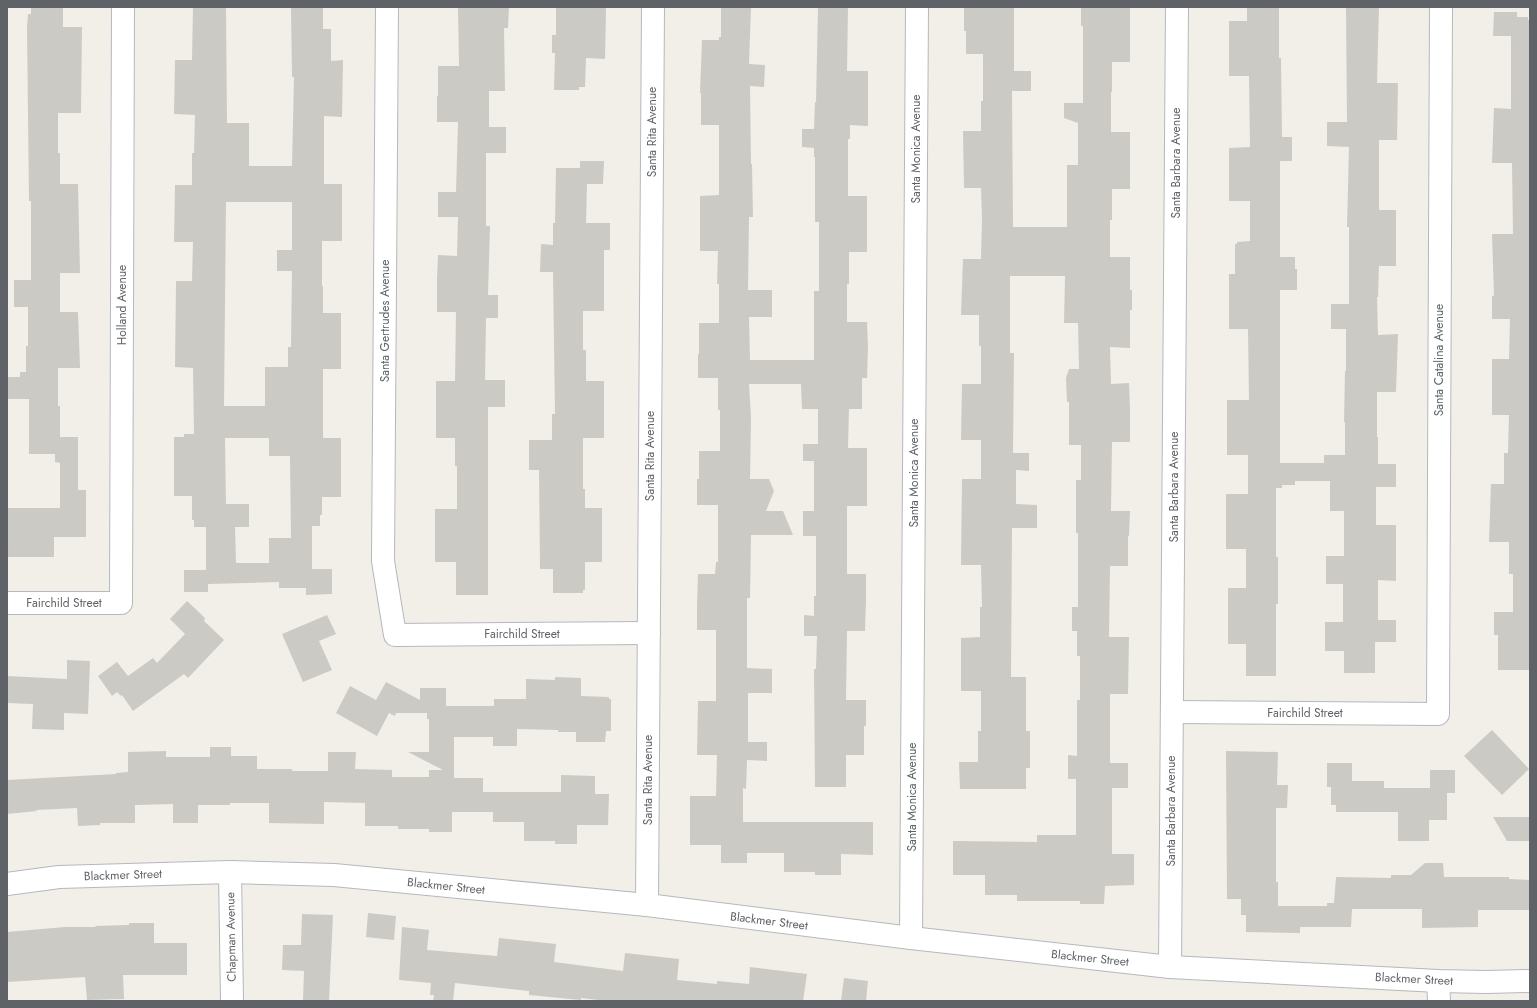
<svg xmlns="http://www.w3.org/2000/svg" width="1537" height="1008" viewBox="0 0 1537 1008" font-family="Jost,sans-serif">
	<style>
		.building { fill: #cccac5; fill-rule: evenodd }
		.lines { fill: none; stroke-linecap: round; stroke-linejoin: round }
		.minor-casing { stroke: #b5b8bc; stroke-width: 24 }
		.tertiary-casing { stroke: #b5b8bc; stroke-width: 24 }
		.minor { stroke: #fff; stroke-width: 22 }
		.tertiary { stroke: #fff; stroke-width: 22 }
		.labels { text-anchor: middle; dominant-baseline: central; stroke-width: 3; stroke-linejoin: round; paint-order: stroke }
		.street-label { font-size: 12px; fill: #5f6368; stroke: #fff }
	</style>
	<rect width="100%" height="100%" fill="#f1efe8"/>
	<g class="building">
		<polygon points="31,7 63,7 63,27 82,27 81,113 58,113 58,153 60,153 60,184 78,184 80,273 60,273 60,312 78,312 80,368 58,368 58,406 60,406 60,437 78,437 78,490 86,490 86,537 54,537 54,557 7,557 7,508 60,508 60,463 55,462 55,454 29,454 29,399 7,399 7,379 8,377 20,377 20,372 26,372 26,346 28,346 28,307 14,307 14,280 31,280 31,201 29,201 27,27 28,14 31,14"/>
		<path d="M193,7H226L227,123H249V166H292L294,77H292L291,7H323V29H331V61L343,60L342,117L324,116V184H342V241H322V286H323V313H341V369H323V438H341V497H322V515H320V526H312V569H332V594L306,595V588H279V582L208,584V592H184V570H206V527H194V520H192V496H174V437H184V434H194L193,368L175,367L176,281H192L193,242H174L175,185H192V153H194L195,115L174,114L175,60H192ZM226,202H292V250H277V271H292L291,347H288V367H265V406H224ZM225,438H269V456H290L291,538H269V563H236L235,527H249V504H226Z"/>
		<polygon points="458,7 509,7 508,28 504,28 505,91 489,91 489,127 506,127 506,153 486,153 486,226 490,226 488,295 498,295 498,318 486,318 485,380 505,380 505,407 488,407 488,595 456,595 456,562 435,562 435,509 457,509 457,466 455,466 455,438 436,438 436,381 455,381 456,312 437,312 437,280 438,255 457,256 458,217 438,217 438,192 456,192 458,122 437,122 437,96 438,96 438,66 459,66"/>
		<polygon points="556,7 606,7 605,59 586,58 585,87 579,87 579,90 554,90 555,53 552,53 552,35 556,35"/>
		<polygon points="721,7 751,7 749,64 765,65 764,87 750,86 751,164 752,164 753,217 749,217 748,290 772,290 772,317 749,317 750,360 814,360 814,291 819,291 819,222 815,222 815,157 814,157 814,148 802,147 802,129 814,129 815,102 816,102 818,7 848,7 847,71 868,71 868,126 850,125 850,139 848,139 848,196 867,196 867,252 849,252 849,284 847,284 847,322 867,322 868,347 867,378 862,378 862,409 849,409 848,448 867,448 867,506 847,506 847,574 866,574 866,600 865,631 847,631 846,700 866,700 866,726 864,726 864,755 846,755 846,787 815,787 814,669 816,669 817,636 804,636 804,615 814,616 814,596 816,596 816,536 803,536 803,511 814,511 814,461 803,461 803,444 818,444 818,409 802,409 801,384 749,384 751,418 750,479 769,479 774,491 766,511 783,511 793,535 751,535 750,598 747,598 747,668 772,669 772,693 748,693 748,742 767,742 767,761 747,760 746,789 743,788 743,822 873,822 873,855 841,854 841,875 815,875 815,872 784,872 784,853 747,853 747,863 721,863 721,845 690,845 690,796 716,796 717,755 697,755 698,701 716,701 716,630 697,630 697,605 698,574 715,574 716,562 718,562 718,505 697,505 697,479 699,479 699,451 720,451 720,410 718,410 718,378 698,378 698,354 699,354 699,323 719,323 719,284 717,284 718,251 700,251 700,196 719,195 719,125 701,125 701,93 700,93 702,40 719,40 719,37 721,37"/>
		<polygon points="964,7 1014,7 1014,71 1031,71 1031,91 1012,91 1013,227 1067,227 1067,165 1078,165 1078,123 1064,118 1064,103 1083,103 1083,26 1081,26 1081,7 1130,8 1130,62 1112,62 1112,92 1111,92 1111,132 1130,132 1130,189 1112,189 1112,220 1110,220 1110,257 1130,257 1130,290 1132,290 1132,310 1130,310 1130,348 1110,347 1111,384 1129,383 1130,410 1130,442 1112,442 1111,511 1130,511 1129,536 1128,536 1128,566 1110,566 1109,637 1129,637 1128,694 1110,694 1110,763 1128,763 1128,788 1112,788 1112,854 1134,854 1134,885 1105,886 1104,904 1080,904 1080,901 1017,901 1017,895 985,895 985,875 953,875 953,841 1037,842 1037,835 1076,835 1076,779 1068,779 1068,755 1077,756 1077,700 1080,700 1080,656 1077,656 1077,631 1072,631 1072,607 1078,607 1078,533 1076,533 1076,480 1081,480 1081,445 1069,445 1069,402 1067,402 1066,378 1069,369 1079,369 1078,323 1064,323 1065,276 1010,276 1010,353 1014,353 1013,453 1029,453 1029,471 1016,470 1016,504 1037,505 1037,528 1012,528 1011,677 1026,677 1026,731 1030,731 1030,768 1026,768 1026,789 960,789 959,762 978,762 978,731 981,731 981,691 961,691 961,638 980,637 980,607 982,607 981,565 961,565 962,479 981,479 981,440 961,440 962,384 981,384 981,346 979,346 979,315 961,315 963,259 981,259 982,219 981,188 964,188 963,131 981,131 981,101 983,101 983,54 966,54 966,31 964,31"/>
		<polygon points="1247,7 1279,7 1279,58 1281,58 1282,137 1292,137 1292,161 1280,161 1280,257 1295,257 1295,269 1297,269 1297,290 1280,290 1280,463 1324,463 1324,455 1345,455 1345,422 1344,422 1345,371 1346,371 1346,329 1331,329 1331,304 1349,304 1349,227 1347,227 1349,147 1327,146 1327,122 1347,122 1346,7 1379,7 1377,83 1398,83 1397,140 1379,140 1379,210 1396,210 1396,266 1379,266 1378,297 1377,297 1378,335 1398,334 1396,392 1377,392 1377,437 1378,437 1378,464 1396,464 1396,487 1376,487 1376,525 1396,525 1396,581 1378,580 1378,620 1396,620 1396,642 1375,642 1375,673 1344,673 1344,651 1325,651 1325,622 1343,622 1343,584 1326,584 1326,556 1344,556 1344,511 1330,511 1330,481 1295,481 1295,485 1282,485 1282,488 1276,488 1276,557 1278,557 1278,604 1276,604 1276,676 1246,676 1246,644 1228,644 1228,588 1246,588 1246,549 1226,549 1226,494 1248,494 1248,455 1227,455 1227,400 1249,400 1248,329 1229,329 1229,274 1235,274 1235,244 1237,244 1237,242 1250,241 1250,201 1229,201 1229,148 1250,147 1249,76 1229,76 1229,21 1247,21"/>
		<polygon points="1494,12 1517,12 1517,17 1528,17 1528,20 1530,20 1530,670 1498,670 1498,635 1494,635 1494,612 1513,612 1513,574 1509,574 1509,542 1489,542 1491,484 1504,484 1504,453 1508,453 1509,415 1492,415 1492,359 1509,359 1510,319 1492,319 1492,296 1494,296 1492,234 1513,234 1512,163 1492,163 1494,108 1511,109 1511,36 1493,36"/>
		<polygon points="580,161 604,161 603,184 587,184 586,223 610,223 610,250 604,250 604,311 583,311 583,350 586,350 586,381 604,381 604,438 583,438 583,489 585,489 585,508 602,508 602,562 585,562 585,590 583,590 583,593 553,593 553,569 540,569 539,470 529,470 529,440 552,440 552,414 555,414 553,272 540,272 541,244 553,245 553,223 555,223 556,168 580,168"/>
		<polygon points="187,601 205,618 204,621 224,640 188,678 184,674 133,711 122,695 121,696 117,692 112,696 98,676 117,662 128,676 153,658 157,663 185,634 170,619"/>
		<polygon points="327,615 336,634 319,641 332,670 303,682 282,634"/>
		<polygon points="67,660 90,661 88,714 64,713 64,730 32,729 33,704 7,703 7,676 67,679"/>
		<polygon points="555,677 581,678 581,696 609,697 609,699 611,699 611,731 606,731 605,742 576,742 576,732 558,732 558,730 517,729 517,746 493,746 493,737 454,737 454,778 483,778 483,792 561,792 561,775 595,776 595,794 609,794 608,825 577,825 577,844 555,844 555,841 524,841 524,822 493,822 493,812 452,812 452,832 429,832 429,829 398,829 398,826 365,826 365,803 324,802 324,824 269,823 269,803 230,803 230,805 198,805 198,823 173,823 173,804 135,805 135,823 100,823 100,825 78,826 77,808 36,810 37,811 7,814 7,780 116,774 116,773 128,772 128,752 166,751 166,757 210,757 210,747 231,747 231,756 257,756 257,769 292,769 292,771 328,771 328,752 356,752 355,769 392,770 392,777 429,777 429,770 443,770 408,752 429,752 429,719 427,719 427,713 396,713 395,716 389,713 377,736 336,713 350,686 376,700 386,682 420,700 420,688 446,688 446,706 494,706 494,699 526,699 526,679 555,680"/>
		<polygon points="1492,730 1529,769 1502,795 1464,756"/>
		<polygon points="1226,751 1278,752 1277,785 1288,785 1287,808 1276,808 1276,882 1278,882 1278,906 1327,906 1327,903 1334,903 1336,877 1391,878 1391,875 1411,875 1425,863 1443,863 1444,877 1509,877 1509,879 1530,880 1530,910 1478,910 1478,927 1422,928 1422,909 1352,909 1351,927 1300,927 1300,933 1246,932 1246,915 1241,915 1241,899 1227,899"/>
		<polygon points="1327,763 1352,763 1352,781 1384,781 1384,788 1430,788 1430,770 1455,770 1455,793 1447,793 1447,820 1429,820 1429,841 1398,841 1398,812 1336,812 1336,805 1331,805 1331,787 1327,787"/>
		<polygon points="1493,817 1530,817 1530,841 1507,841"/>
		<polygon points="368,913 396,916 394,940 366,937"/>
		<polygon points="302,914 333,915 329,1001 303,1001 304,971 282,970 283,945 301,945"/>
		<polygon points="129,923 154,923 154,943 187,943 187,975 123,975 124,999 87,1000 85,977 7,982 7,932 65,927 96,927 95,926 129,925"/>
		<polygon points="402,927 429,930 427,950 497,956 499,938 556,944 554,962 623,971 625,953 679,959 677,980 717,984 717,981 749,984 750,967 807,974 803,1001 607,1001 581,998 581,1000 529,995 529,991 455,983 453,1001 433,1001 434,995 430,995 431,983 399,980"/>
		<polygon points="844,978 868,981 866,1001 841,1001"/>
	</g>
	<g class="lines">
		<g class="minor-casing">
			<g id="minor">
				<polyline points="387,7 383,561 395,635 649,633"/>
				<polyline points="7,603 121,603 123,7"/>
				<polyline points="1172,712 1438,714 1441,7"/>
				<polyline points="230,872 232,1001"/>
				<polyline points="647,905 653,7"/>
				<polyline points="911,938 917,7"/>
				<polyline points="1170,967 1177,7"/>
			</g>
		</g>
		<g class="tertiary-casing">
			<g id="tertiary">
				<polyline points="7,884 59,877 230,872 334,875 647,905 911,938 1170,967 1438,981 1486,982 1530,981"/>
				<polyline points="1438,981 1439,1001"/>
			</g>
		</g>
		<use href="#minor" class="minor"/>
		<use href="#tertiary" class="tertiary"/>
	</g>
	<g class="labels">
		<g class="street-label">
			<text transform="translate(652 132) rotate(-90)">Santa Rita Avenue</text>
			<text transform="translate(916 149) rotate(-90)">Santa Monica Avenue</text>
			<text transform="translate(1176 163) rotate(-90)">Santa Barbara Avenue</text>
			<text transform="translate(122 305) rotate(-90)">Holland Avenue</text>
			<text transform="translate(385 321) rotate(-90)">Santa Gertrudes Avenue</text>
			<text transform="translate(1439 360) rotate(-90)">Santa Catalina Avenue</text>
			<text transform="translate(650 456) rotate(-90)">Santa Rita Avenue</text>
			<text transform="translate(914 473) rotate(-90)">Santa Monica Avenue</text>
			<text transform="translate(1174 487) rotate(-90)">Santa Barbara Avenue</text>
			<text x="64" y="603">Fairchild Street</text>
			<text x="522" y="634">Fairchild Street</text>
			<text x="1305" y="713">Fairchild Street</text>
			<text transform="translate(648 780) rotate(-90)">Santa Rita Avenue</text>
			<text transform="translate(912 797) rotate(-90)">Santa Monica Avenue</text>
			<text transform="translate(1171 811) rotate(-90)">Santa Barbara Avenue</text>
			<text transform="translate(123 875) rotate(-2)">Blackmer Street</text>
			<text transform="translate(446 886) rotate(6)">Blackmer Street</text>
			<text transform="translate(769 921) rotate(7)">Blackmer Street</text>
			<text transform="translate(231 937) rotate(-91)">Chapman Avenue</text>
			<text transform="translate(1090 958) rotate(6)">Blackmer Street</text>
			<text transform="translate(1414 979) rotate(3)">Blackmer Street</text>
		</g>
	</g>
	<rect width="1537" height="1008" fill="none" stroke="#5f6368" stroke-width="16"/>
</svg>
